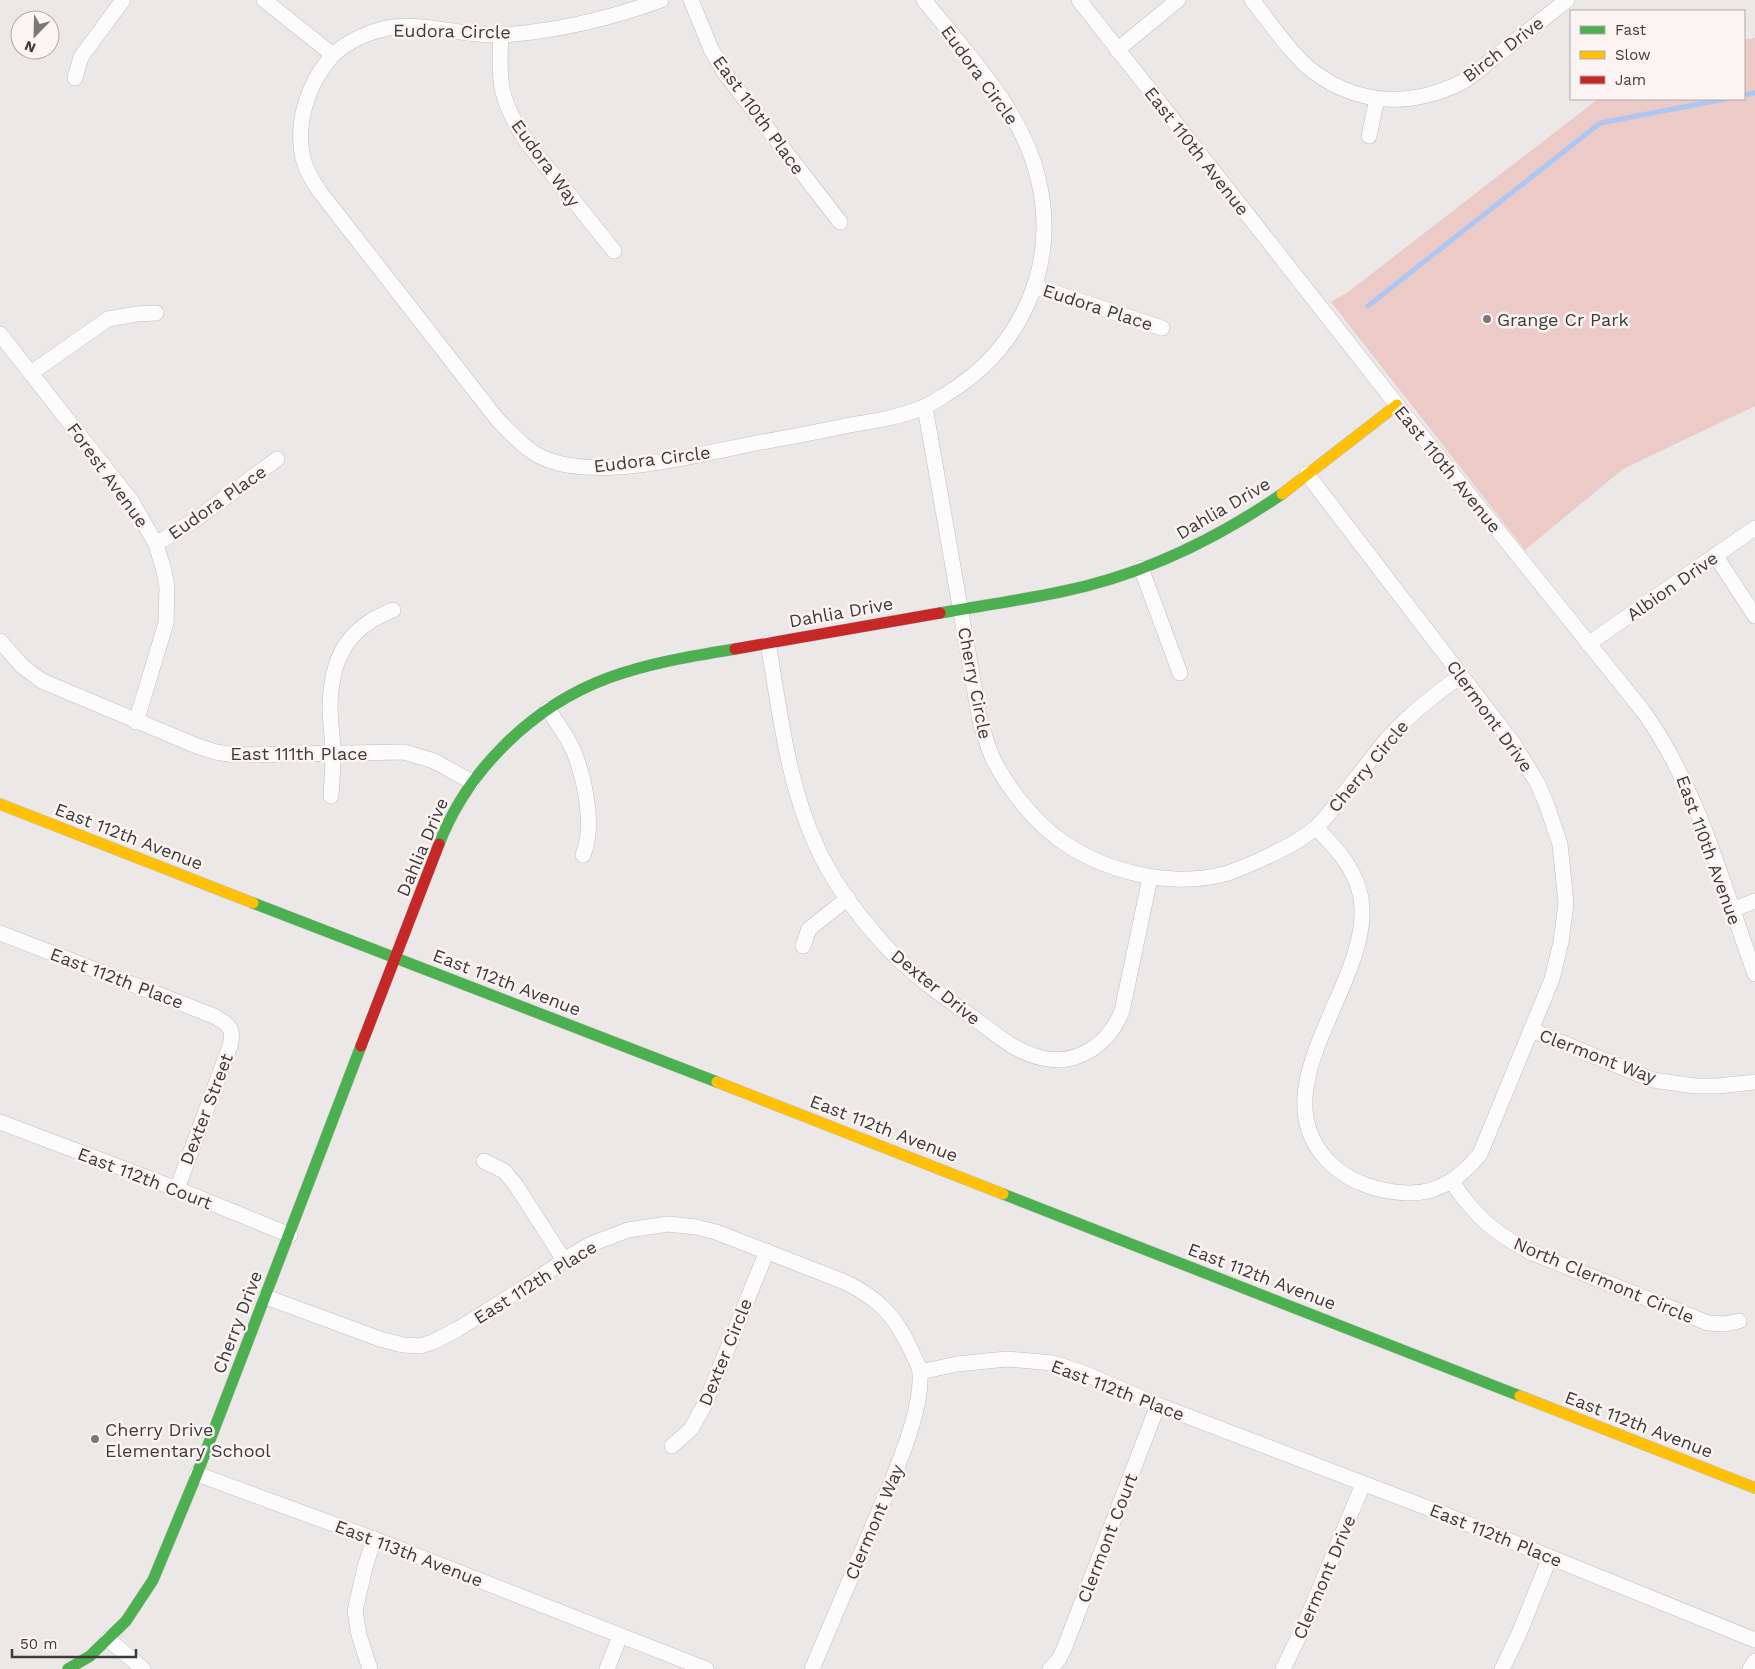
<svg xmlns="http://www.w3.org/2000/svg" width="1755" height="1669" viewBox="0 0 1755 1669" font-family="'Work Sans',sans-serif">
	<style>
		.park { fill: #ebcac8 }
		.lines { fill: none; stroke-linecap: round; stroke-linejoin: round }
		.stream { stroke: #aec6f2; stroke-width: 5 }
		.street-casing { stroke: #c2bebe; stroke-width: 16 }
		.fast-casing { stroke: #c2bebe; stroke-width: 12 }
		.slow-casing { stroke: #c2bebe; stroke-width: 12 }
		.jam-casing { stroke: #c2bebe; stroke-width: 12 }
		.street { stroke: #fcfcfc; stroke-width: 15 }
		.fast { stroke: #4caf50; stroke-width: 11 }
		.slow { stroke: #ffc107; stroke-width: 11 }
		.jam { stroke: #c62828; stroke-width: 11 }
		.poi-dot { fill: #7b7878; stroke: #fbf4f3; stroke-width: 2 }
		.labels { text-anchor: middle; dominant-baseline: central; stroke-width: 5; stroke-linejoin: round; paint-order: stroke }
		.street-label { font-size: 18px; fill: #3e3b3b; stroke: #fbf4f3 }
		.poi-label { font-size: 18px; fill: #3e3b3b; stroke: #fbf4f3; text-anchor: start }
	</style>
	<rect width="100%" height="100%" fill="#ece8e8"/>
	<polygon class="park" points="1755,38 1755,406 1623,469 1525,550 1331,302 1348,292 1598,99 1744,99 1744,39"/>
	<g class="lines">
		<g class="stream">
			<polyline points="1744,95 1755,93"/>
			<polyline points="1368,306 1600,123 1725,99"/>
		</g>
		<g class="street-casing">
			<g id="street">
				<polyline points="264,0 333,55"/>
				<path d="M661,0C609,19 559,31 503,35C466,37 429,23 393,27C372,30 347,41 332,56C308,83 295,123 303,158C306,171 313,182 320,192L497,419C512,434 527,452 548,460C604,481 704,453 762,442C792,437 821,431 850,425C875,421 901,417 924,407C932,404 940,398 948,393C1023,347 1059,263 1038,178C1022,110 967,54 924,0"/>
				<polyline points="691,0 711,49 724,72 840,222"/>
				<path d="M1079,0L1397,405L1643,711C1699,789 1722,884 1755,974"/>
				<path d="M1252,0C1269,21 1293,57 1314,72C1360,106 1412,107 1462,82C1474,76 1484,65 1495,57C1519,38 1543,19 1567,0"/>
				<path d="M501,35C498,83 500,100 526,141L614,251"/>
				<polyline points="1117,50 1178,0"/>
				<polyline points="75,78 81,57 123,0"/>
				<polyline points="1369,136 1377,99"/>
				<polyline points="1034,286 1162,328"/>
				<polyline points="0,334 132,502 156,544 164,571 167,587 166,623 136,722"/>
				<polyline points="31,373 108,319 137,314 156,313"/>
				<path d="M925,407L980,721C984,734 988,748 994,761C1009,789 1031,817 1056,837C1102,872 1172,889 1228,873C1239,869 1249,865 1260,860C1279,851 1299,842 1315,828C1325,820 1332,809 1340,799C1354,781 1368,763 1382,745C1405,718 1432,696 1461,676"/>
				<path d="M1307,474L1513,743L1538,784L1546,803L1560,844L1566,903L1561,942L1552,979L1480,1154C1461,1177 1439,1194 1407,1193C1380,1192 1351,1183 1331,1164C1256,1092 1366,990 1362,908C1361,875 1338,849 1316,828"/>
				<polyline points="156,544 195,520 277,459"/>
				<polyline points="1715,555 1755,616"/>
				<polyline points="1141,568 1180,673"/>
				<polyline points="0,641 22,666 42,681 197,746 216,752 235,755 404,752 434,761 472,782"/>
				<path d="M768,643C780,711 787,782 816,845C831,879 856,913 881,941C908,972 941,995 974,1018C994,1033 1017,1053 1042,1058C1078,1066 1109,1044 1122,1011L1150,878"/>
				<polyline points="1588,644 1755,528"/>
				<path d="M548,709C557,723 568,737 574,752C585,780 595,827 583,855"/>
				<path d="M331,796C332,781 333,767 333,753C333,738 330,722 330,707C331,659 346,628 393,610"/>
				<polyline points="1732,910 1755,901"/>
				<path d="M0,933L214,1016C228,1024 235,1028 230,1046L177,1189"/>
				<polyline points="803,946 809,929 848,898"/>
				<polyline points="1531,1030 1653,1080 1695,1086 1718,1086 1755,1082"/>
				<polyline points="0,1122 177,1189 290,1235"/>
				<polyline points="484,1161 504,1171 515,1184 564,1260"/>
				<path d="M1452,1182C1476,1217 1493,1232 1530,1252L1708,1323L1724,1324L1739,1321"/>
				<path d="M266,1297L380,1339L403,1345L420,1346L433,1342L458,1329L536,1280L564,1260L591,1244L628,1230L668,1224L696,1227L716,1232L845,1282C880,1299 896,1317 912,1352C914,1358 920,1366 920,1373C922,1406 903,1453 891,1483L812,1669"/>
				<polyline points="920,1372 957,1364 1007,1359 1053,1363 1081,1372 1158,1405 1441,1513 1755,1640"/>
				<polyline points="672,1446 691,1429 705,1404 767,1251"/>
				<polyline points="197,1474 374,1539 706,1669"/>
				<polyline points="108,1639 143,1669"/>
				<polyline points="370,1669 359,1635 355,1611 365,1567 374,1539"/>
				<polyline points="607,1669 620,1636"/>
				<polyline points="1050,1669 1059,1659 1064,1649 1158,1405"/>
				<polyline points="1283,1669 1304,1626 1363,1484"/>
				<polyline points="1502,1669 1518,1636 1550,1557"/>
				<polyline points="1750,1669 1755,1661"/>
			</g>
		</g>
		<g class="fast-casing">
			<g id="fast">
				<path d="M940,613C980,606 1021,600 1060,592C1140,576 1215,540 1282,494"/>
				<path d="M439,844C468,769 533,706 608,678C649,663 692,656 735,649"/>
				<polyline points="253,903 717,1082"/>
				<polyline points="1003,1194 1520,1396"/>
				<polyline points="68,1669 90,1656 126,1621 153,1580 197,1474 361,1046"/>
			</g>
		</g>
		<g class="slow-casing">
			<g id="slow">
				<polyline points="1282,494 1397,405"/>
				<polyline points="0,804 253,903"/>
				<polyline points="717,1082 1003,1194"/>
				<polyline points="1520,1396 1755,1488"/>
			</g>
		</g>
		<g class="jam-casing">
			<g id="jam">
				<polyline points="735,649 940,613"/>
				<polyline points="361,1046 439,844"/>
			</g>
		</g>
		<use href="#street" class="street"/>
		<use href="#fast" class="fast"/>
		<use href="#slow" class="slow"/>
		<use href="#jam" class="jam"/>
	</g>
	<g class="poi-dot">
		<circle cx="1487" cy="319" r="5"/>
		<circle cx="95" cy="1439" r="5"/>
	</g>
	<g class="labels">
		<g class="street-label">
			<text transform="translate(452 31) rotate(1)">Eudora Circle</text>
			<text transform="translate(1503 49) rotate(-37)">Birch Drive</text>
			<text transform="translate(980 75) rotate(54)">Eudora Circle</text>
			<text transform="translate(759 115) rotate(54)">East 110th Place</text>
			<text transform="translate(1197 151) rotate(52)">East 110th Avenue</text>
			<text transform="translate(546 163) rotate(54)">Eudora Way</text>
			<text transform="translate(1098 307) rotate(18)">Eudora Place</text>
			<text transform="translate(652 459) rotate(-7)">Eudora Circle</text>
			<text transform="translate(1448 469) rotate(51)">East 110th Avenue</text>
			<text transform="translate(108 475) rotate(54)">Forest Avenue</text>
			<text transform="translate(217 502) rotate(-35)">Eudora Place</text>
			<text transform="translate(1223 508) rotate(-30)">Dahlia Drive</text>
			<text transform="translate(1672 586) rotate(-35)">Albion Drive</text>
			<text transform="translate(841 612) rotate(-10)">Dahlia Drive</text>
			<text transform="translate(975 683) rotate(79)">Cherry Circle</text>
			<text transform="translate(1490 716) rotate(54)">Clermont Drive</text>
			<text x="299" y="753">East 111th Place</text>
			<text transform="translate(1368 766) rotate(-50)">Cherry Circle</text>
			<text transform="translate(129 836) rotate(21)">East 112th Avenue</text>
			<text transform="translate(422 847) rotate(-67)">Dahlia Drive</text>
			<text transform="translate(1709 850) rotate(70)">East 110th Avenue</text>
			<text transform="translate(117 978) rotate(21)">East 112th Place</text>
			<text transform="translate(507 982) rotate(21)">East 112th Avenue</text>
			<text transform="translate(936 987) rotate(39)">Dexter Drive</text>
			<text transform="translate(1598 1056) rotate(21)">Clermont Way</text>
			<text transform="translate(206 1109) rotate(-69)">Dexter Street</text>
			<text transform="translate(884 1128) rotate(21)">East 112th Avenue</text>
			<text transform="translate(145 1178) rotate(21)">East 112th Court</text>
			<text transform="translate(1262 1276) rotate(21)">East 112th Avenue</text>
			<text transform="translate(1604 1280) rotate(23)">North Clermont Circle</text>
			<text transform="translate(535 1282) rotate(-32)">East 112th Place</text>
			<text transform="translate(237 1322) rotate(-69)">Cherry Drive</text>
			<text transform="translate(725 1352) rotate(-68)">Dexter Circle</text>
			<text transform="translate(1118 1390) rotate(21)">East 112th Place</text>
			<text transform="translate(1639 1424) rotate(21)">East 112th Avenue</text>
			<text transform="translate(874 1522) rotate(-67)">Clermont Way</text>
			<text transform="translate(1496 1535) rotate(22)">East 112th Place</text>
			<text transform="translate(1107 1538) rotate(-69)">Clermont Court</text>
			<text transform="translate(409 1553) rotate(21)">East 113th Avenue</text>
			<text transform="translate(1324 1577) rotate(-67)">Clermont Drive</text>
		</g>
		<g class="poi-label">
			<text x="1497" y="319">Grange Cr Park</text>
			<text x="105" y="1429">Cherry Drive<tspan x="105" dy="21">Elementary School</tspan></text>
		</g>
	</g>
	<rect x="1570" y="10" width="175" height="90" fill="#fbf4f3" stroke="#afaaa9"/>
	<rect x="1580" y="26" width="25" height="8" fill="#4caf50" stroke="#afaaa9"/>
	<text x="1615" y="35" font-size="15" fill="#3e3b3b">Fast</text>
	<rect x="1580" y="51" width="25" height="8" fill="#ffc107" stroke="#afaaa9"/>
	<text x="1615" y="60" font-size="15" fill="#3e3b3b">Slow</text>
	<rect x="1580" y="76" width="25" height="8" fill="#c62828" stroke="#afaaa9"/>
	<text x="1615" y="85" font-size="15" fill="#3e3b3b">Jam</text>
	<g transform="translate(35 35) rotate(203)"><circle r="24" fill="#fbf4f3" stroke="#afaaa9"/>
	<path d="M0-4L9 19L0 12L-9 19Z" fill="#7b7878"/>
	<text y="-8" font-size="14" font-weight="bold" text-anchor="middle" fill="#3e3b3b">N</text>
	</g>
	<path d="M12 1649v8h124v-8" fill="none" stroke="#3e3b3b" stroke-width="2.5"/>
	<text x="20" y="1649" font-size="15" fill="#3e3b3b" stroke="#fbf4f3" stroke-width="4" paint-order="stroke">50 m</text>
</svg>
